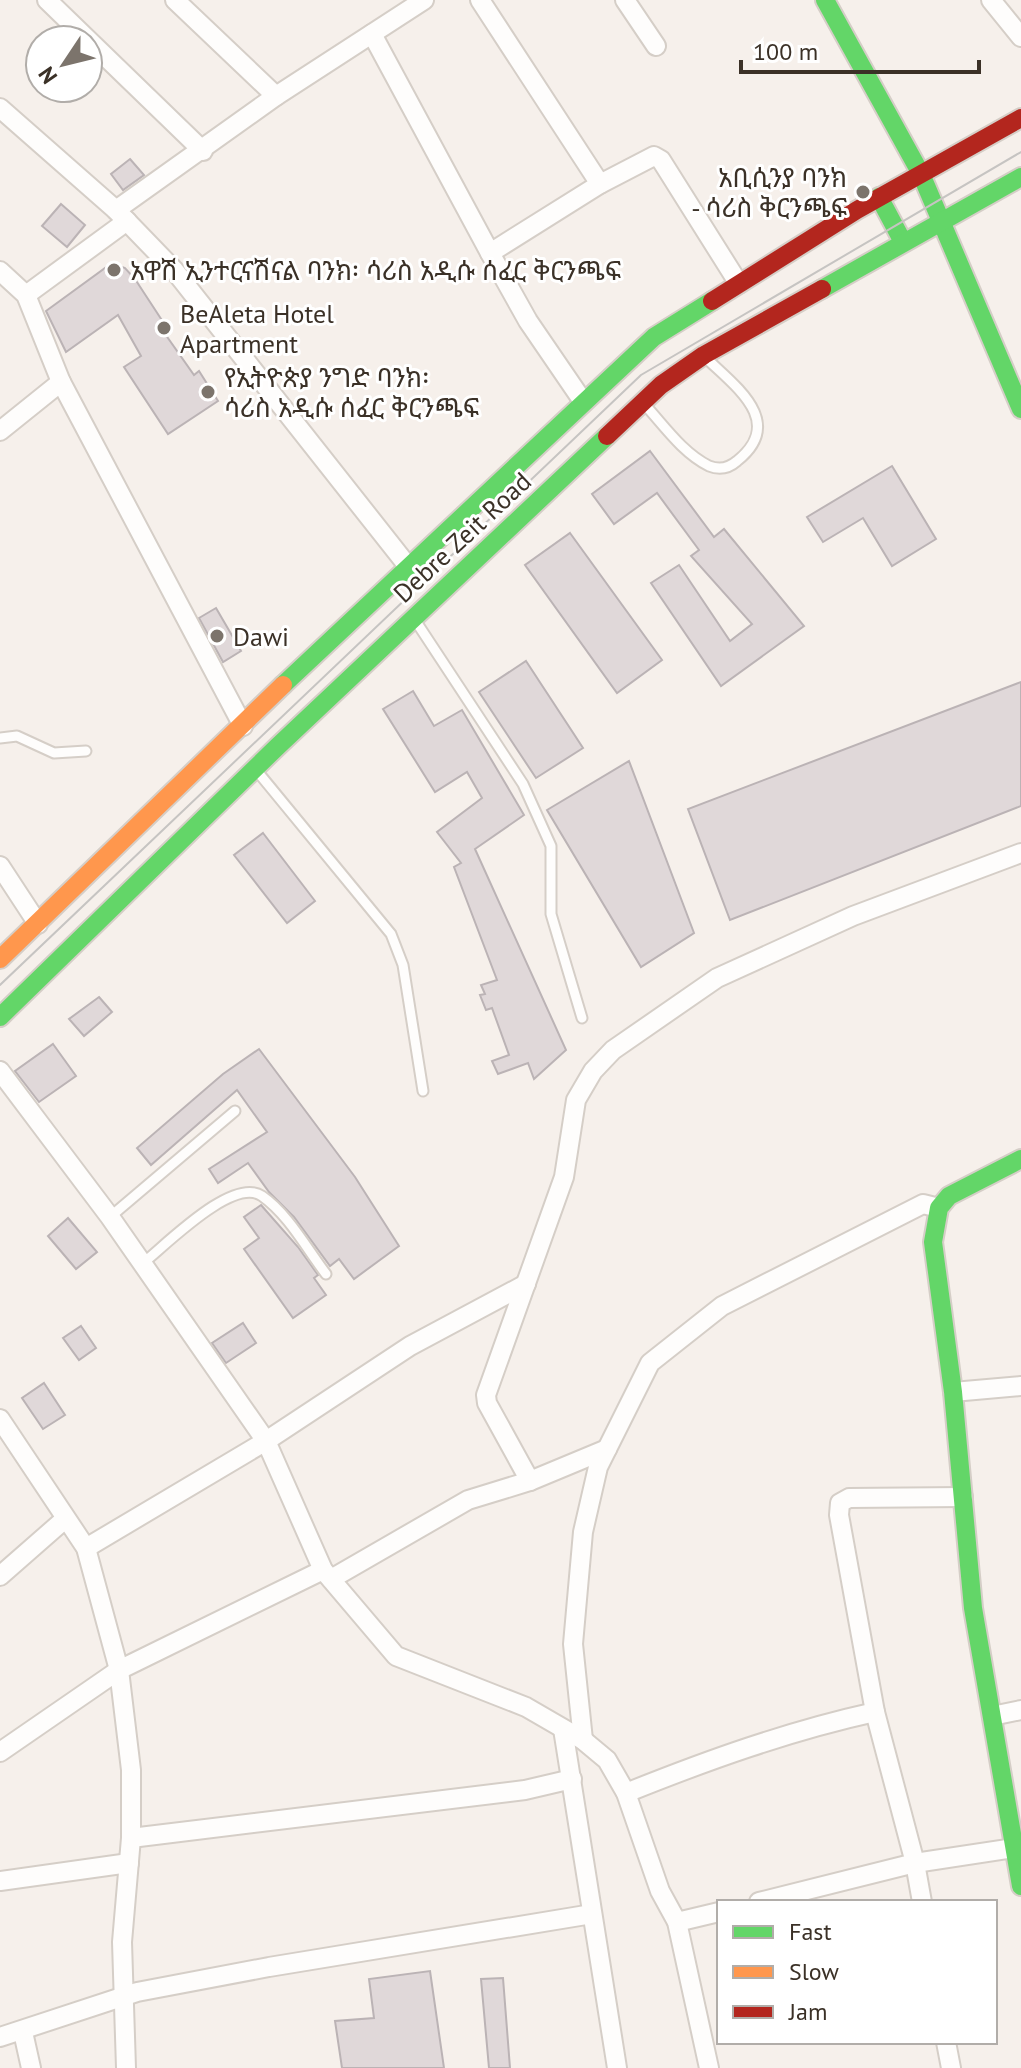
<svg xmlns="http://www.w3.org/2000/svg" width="1021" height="2068" viewBox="0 0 1021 2068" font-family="'PT Sans','Noto Sans Ethiopic',sans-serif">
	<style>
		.building { fill: #e0d8d9; stroke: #bbb3b5; stroke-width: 2 }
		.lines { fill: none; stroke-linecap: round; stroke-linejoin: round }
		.lane-casing { stroke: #d5cec7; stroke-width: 13 }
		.street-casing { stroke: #d5cec7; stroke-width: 22 }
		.fast-casing { stroke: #d5cec7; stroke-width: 22 }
		.slow-casing { stroke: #d5cec7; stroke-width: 22 }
		.jam-casing { stroke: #d5cec7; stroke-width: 22 }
		.lane { stroke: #fefdfc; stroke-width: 9 }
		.street { stroke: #fefdfc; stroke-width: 18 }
		.fast { stroke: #63d668; stroke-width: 18 }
		.slow { stroke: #ff974d; stroke-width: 18 }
		.jam { stroke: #b3261e; stroke-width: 18 }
		.tram { stroke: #c6c4c2; stroke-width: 2 }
		.poi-dot { fill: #7c746c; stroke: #fff; stroke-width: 3 }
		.labels { text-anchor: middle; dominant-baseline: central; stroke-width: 6; stroke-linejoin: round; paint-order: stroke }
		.poi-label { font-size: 26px; fill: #3b3127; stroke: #fff; text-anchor: start }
		.street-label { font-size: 26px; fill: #3b3127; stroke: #fff }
	</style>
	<rect width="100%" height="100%" fill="#f6f0eb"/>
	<g class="building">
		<polygon points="130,159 144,175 123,190 111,174"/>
		<polygon points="61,204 85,225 67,247 42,226"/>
		<polygon points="112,263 125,268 135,279 167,328 163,331 194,375 199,371 218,401 168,434 124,367 141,356 118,315 66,352 46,311"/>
		<polygon points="650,451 714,537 724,529 804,626 721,686 651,583 679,565 730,641 752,624 691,556 699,550 657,493 614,524 592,494"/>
		<polygon points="892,466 936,539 892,566 863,518 823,542 807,517"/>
		<polygon points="570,533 662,660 617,693 525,565"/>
		<polygon points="216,608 241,651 223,662 199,618"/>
		<polygon points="526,661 583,748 536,778 479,692"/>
		<polygon points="1021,682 1021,806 730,920 688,809"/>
		<polygon points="413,691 434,726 462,710 524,815 475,849 566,1050 534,1079 528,1063 498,1074 492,1061 509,1055 492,1008 486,1010 480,995 485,994 481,985 497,980 454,867 461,863 437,832 482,798 467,772 435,792 383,709"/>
		<polygon points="629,761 694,933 641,967 547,810"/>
		<polygon points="263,833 315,901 287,923 234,855"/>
		<polygon points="99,997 112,1012 84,1036 69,1019"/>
		<polygon points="53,1044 76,1076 39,1102 15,1071"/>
		<polygon points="259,1049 355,1177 399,1246 354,1279 339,1259 330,1266 294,1217 269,1192 248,1163 218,1183 209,1169 267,1132 237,1090 151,1165 137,1148 223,1074"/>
		<polygon points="261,1205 298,1247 318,1275 314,1278 326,1295 293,1318 244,1249 259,1238 244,1217"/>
		<polygon points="68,1218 97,1252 76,1269 48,1236"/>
		<polygon points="243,1323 256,1343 226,1363 212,1343"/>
		<polygon points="81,1326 96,1348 79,1360 63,1338"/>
		<polygon points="44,1383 65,1415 43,1429 22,1398"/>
		<polygon points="430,1971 444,2068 342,2068 335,2021 374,2018 369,1979"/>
		<polygon points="503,1978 510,2068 489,2068 481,1979"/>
	</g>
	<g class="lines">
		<g class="lane-casing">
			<g id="lane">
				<path d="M646,406C665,427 683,453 709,466C719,470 729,468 737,461C786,422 736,387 706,358"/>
				<polyline points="415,620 523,784 551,846 551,914 582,1018"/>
				<polyline points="0,738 17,736 54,753 86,751"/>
				<polyline points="257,771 391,934 403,965 423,1091"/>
				<polyline points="110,1217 235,1111"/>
				<path d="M143,1263C166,1245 233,1176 262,1196C288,1214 307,1249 326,1274"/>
			</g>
		</g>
		<g class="street-casing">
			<g id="street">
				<polyline points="47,0 203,151"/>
				<polyline points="175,0 276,96"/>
				<polyline points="480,0 600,184"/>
				<polyline points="625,0 656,46"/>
				<polyline points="991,0 1021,37"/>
				<polyline points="372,34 490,253 600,184 654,156 661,160 739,284"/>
				<polyline points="0,108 116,210 174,270 407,565"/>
				<polyline points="116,210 276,96 424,0"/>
				<polyline points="490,253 528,321 582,400"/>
				<polyline points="0,271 26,295 61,382 243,726"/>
				<polyline points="26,295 127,221"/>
				<polyline points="0,431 61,382"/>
				<polyline points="0,866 38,924"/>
				<polyline points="0,1071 110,1217 266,1441 323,1570 396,1656 526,1707 583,1740 607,1760 626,1793 660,1891 677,1922 709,2068"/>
				<polyline points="953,1392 1021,1386"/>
				<polyline points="0,1419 86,1548 119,1670 131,1770 131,1838 122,1942 126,2068"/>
				<polyline points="530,1481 487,1403 486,1395 564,1177 576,1100 593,1071 613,1050 717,978 853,916 1021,853"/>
				<polyline points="86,1548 266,1441 410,1346 526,1284"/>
				<polyline points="0,1576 65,1519"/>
				<polyline points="331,1579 468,1500 530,1481 607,1449"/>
				<polyline points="992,1716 1021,1710"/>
				<polyline points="563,1729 617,2068"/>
				<polyline points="583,1740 573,1644 583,1532 598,1467 650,1363 722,1306 923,1204 939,1208"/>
				<polyline points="0,1752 119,1670 323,1570"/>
				<path d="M626,1793C708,1760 789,1731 875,1712"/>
				<polyline points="131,1838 525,1790 572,1779"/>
				<polyline points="0,1881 129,1863"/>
				<polyline points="759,1902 915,1863 1021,1847"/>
				<polyline points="922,1902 915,1863 875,1712 839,1515 840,1503 849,1498 963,1497"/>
				<polyline points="677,1922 719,1912"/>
				<polyline points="23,2032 31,2068"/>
				<polyline points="0,2037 137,1992 269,1967 592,1914"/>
				<polyline points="946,2042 951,2068"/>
			</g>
		</g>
		<g class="fast-casing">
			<g id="fast">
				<polyline points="825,0 921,174 1021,409"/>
				<polyline points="879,197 903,242"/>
				<polyline points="822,289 1021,177"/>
				<polyline points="283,685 654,337 712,301"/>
				<polyline points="0,1017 277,747 607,436"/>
				<polyline points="1021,1159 949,1196 939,1208 933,1242 953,1392 973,1608 1021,1886"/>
			</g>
		</g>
		<g class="slow-casing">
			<polyline id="slow" points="0,959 283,685"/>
		</g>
		<g class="jam-casing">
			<g id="jam">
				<polyline points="712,301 857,210 1021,118"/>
				<polyline points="607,436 661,385 704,355 822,289"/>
			</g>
		</g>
		<use href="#lane" class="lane"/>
		<use href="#street" class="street"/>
		<use href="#fast" class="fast"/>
		<use href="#slow" class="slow"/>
		<use href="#jam" class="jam"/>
		<polyline class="tram" points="0,985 641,375 1021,152"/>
	</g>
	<g class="poi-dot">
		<circle cx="863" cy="192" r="8"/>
		<circle cx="114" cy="270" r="8"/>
		<circle cx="164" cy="328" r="8"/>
		<circle cx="208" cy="392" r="8"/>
		<circle cx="217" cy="636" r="8"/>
	</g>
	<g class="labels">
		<g class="poi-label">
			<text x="847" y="177" text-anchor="end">አቢሲንያ ባንክ<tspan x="847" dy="30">- ሳሪስ ቅርንጫፍ</tspan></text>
			<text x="130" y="270">አዋሽ ኢንተርናሽናል ባንክ፡ ሳሪስ አዲሱ ሰፈር ቅርንጫፍ</text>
			<text x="180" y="313">BeAleta Hotel<tspan x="180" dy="30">Apartment</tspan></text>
			<text x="224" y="377">የኢትዮጵያ ንግድ ባንክ፡<tspan x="224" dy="30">ሳሪስ አዲሱ ሰፈር ቅርንጫፍ</tspan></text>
			<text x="233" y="636">Dawi</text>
		</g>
		<g class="street-label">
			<text transform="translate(462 537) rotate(-43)">Debre Zeit Road</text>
		</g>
	</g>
	<rect x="717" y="1900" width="280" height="144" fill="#ffffff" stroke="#b1ada9" stroke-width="2"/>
	<rect x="733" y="1926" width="40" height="12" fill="#63d668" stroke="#b1ada9" stroke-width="2"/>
	<text x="789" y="1940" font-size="24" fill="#3b3127">Fast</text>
	<rect x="733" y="1966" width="40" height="12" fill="#ff974d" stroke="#b1ada9" stroke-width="2"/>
	<text x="789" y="1980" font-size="24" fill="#3b3127">Slow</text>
	<rect x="733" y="2006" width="40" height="12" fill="#b3261e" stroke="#b1ada9" stroke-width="2"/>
	<text x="789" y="2020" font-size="24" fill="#3b3127">Jam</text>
	<g transform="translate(64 64) rotate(235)"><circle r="38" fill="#ffffff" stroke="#b1ada9" stroke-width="2"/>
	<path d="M0-6L14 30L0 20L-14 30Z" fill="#7c746c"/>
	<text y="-12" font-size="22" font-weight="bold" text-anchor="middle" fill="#3b3127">N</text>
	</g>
	<path d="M741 60v12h238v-12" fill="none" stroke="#3b3127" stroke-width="4"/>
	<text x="753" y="60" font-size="24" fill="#3b3127" stroke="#ffffff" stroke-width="6" paint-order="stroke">100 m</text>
</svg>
